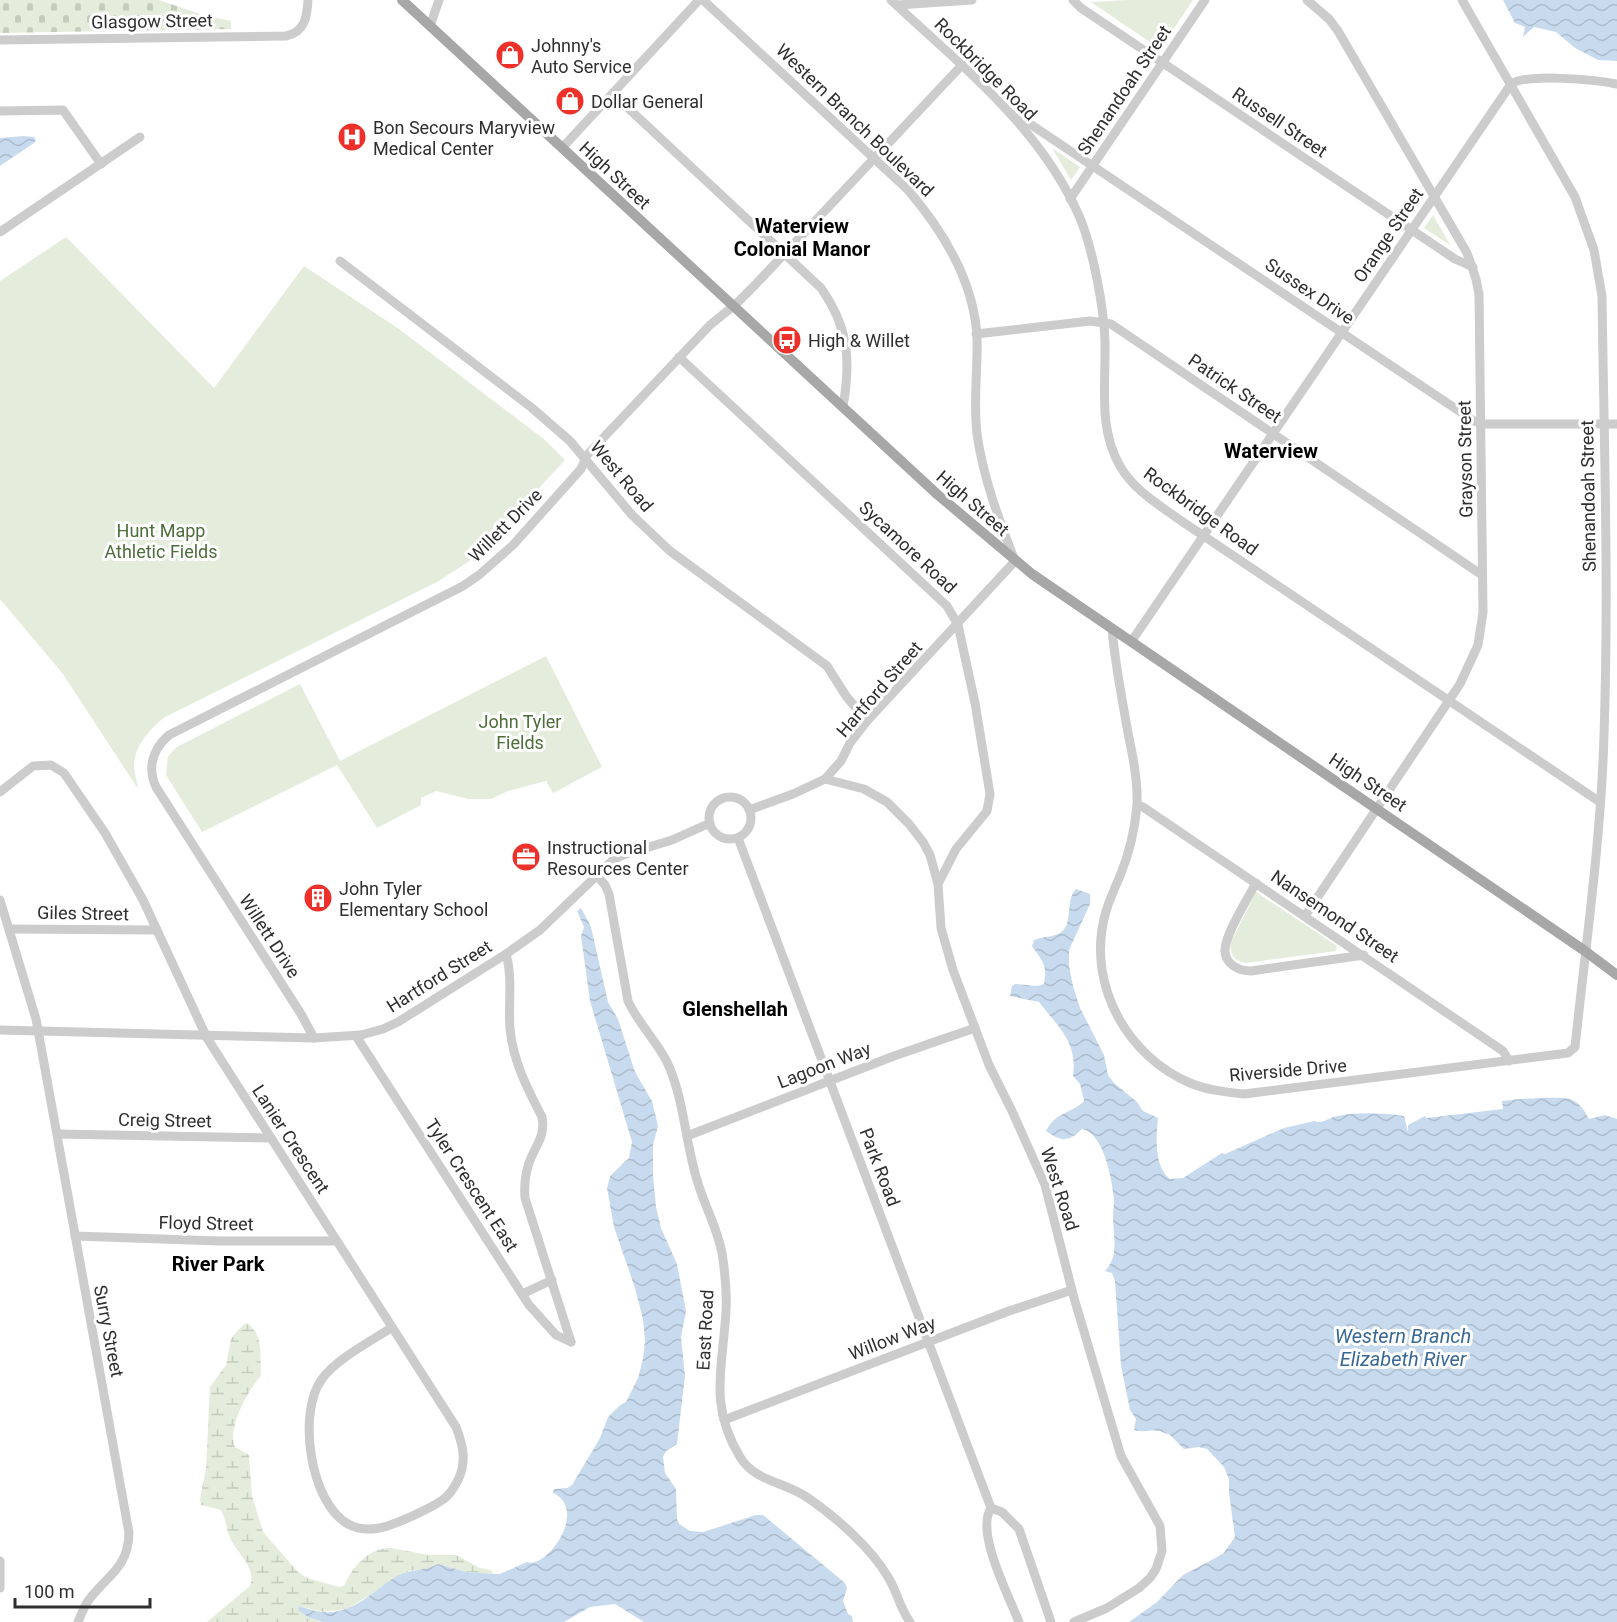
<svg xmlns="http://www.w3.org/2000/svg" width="1617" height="1622" viewBox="0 0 1617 1622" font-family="Roboto,sans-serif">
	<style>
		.green { fill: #e4eddc }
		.wetland { fill: url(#wetland-marsh) }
		.cemetery { fill: url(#cemetery-stones) }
		.water { fill: url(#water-waves) }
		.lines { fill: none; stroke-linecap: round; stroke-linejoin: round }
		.minor { stroke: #ccc; stroke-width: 9 }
		.major { stroke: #a7a7a7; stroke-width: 10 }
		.labels { text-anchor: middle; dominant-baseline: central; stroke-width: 6; stroke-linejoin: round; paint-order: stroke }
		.street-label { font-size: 18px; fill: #2f2f2f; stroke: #fff }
		.poi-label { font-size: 18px; fill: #2f2f2f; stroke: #fff; text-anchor: start }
		.park-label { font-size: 18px; fill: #4d6d3a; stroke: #fff }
		.neighbourhood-label { font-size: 20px; font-weight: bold; fill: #000; stroke: #fff }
		.water-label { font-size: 20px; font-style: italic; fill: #396895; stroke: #fff }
	</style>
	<defs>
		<pattern id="wetland-marsh" width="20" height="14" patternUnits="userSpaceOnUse" patternTransform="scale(1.5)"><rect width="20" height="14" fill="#e4eddc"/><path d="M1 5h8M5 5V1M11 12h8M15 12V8" fill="none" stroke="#c4ccbd"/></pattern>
		<pattern id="cemetery-stones" width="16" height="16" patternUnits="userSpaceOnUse" patternTransform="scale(1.5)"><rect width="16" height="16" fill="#e4eddc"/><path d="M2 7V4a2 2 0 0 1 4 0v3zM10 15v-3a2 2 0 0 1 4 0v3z" fill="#c4ccbd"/></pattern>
		<pattern id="water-waves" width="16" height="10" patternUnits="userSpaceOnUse" patternTransform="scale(1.5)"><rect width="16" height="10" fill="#c8dbee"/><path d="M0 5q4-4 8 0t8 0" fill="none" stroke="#acbccc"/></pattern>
	</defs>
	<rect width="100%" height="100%" fill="#fff"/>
	<g class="green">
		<polygon points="1128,0 1193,0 1160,49 1091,2"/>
		<polygon points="1052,148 1080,167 1071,180"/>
		<polygon points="1433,215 1450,245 1424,228"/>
		<path d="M66,237L214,388L304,266L399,329L545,440L565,460L493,538L468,562L437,582L165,717C150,729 135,745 134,765C134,772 137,781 138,789L63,674L0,599V281Z"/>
		<polygon points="546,656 602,767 553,793 546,781 508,791 491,799 468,799 436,791 421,798 421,805 377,828 337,765 202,832 166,775 168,756 177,747 300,684 340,761"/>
		<path d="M1256,892L1337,946L1336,951L1245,963C1234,960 1231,956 1230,944Z"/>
	</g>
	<path class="wetland" d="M246,1323C264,1331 260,1359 261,1376C248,1390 227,1428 235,1447L249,1455L252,1496L263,1532L298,1572L307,1578L339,1587L344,1586C353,1566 368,1548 391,1548L429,1555H456L480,1568L491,1570L494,1574L467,1572L438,1564L431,1568L409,1571L347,1609L323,1612L299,1606L298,1610L308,1617L323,1622H207L250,1586C257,1568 237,1553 230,1538C226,1529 226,1519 221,1510L201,1505L200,1499L206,1468L210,1387L226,1365L231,1339L238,1330Z"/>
	<polygon class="cemetery" points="0,0 159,0 203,15 231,21 231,29 0,33"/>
	<g class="water">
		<polygon points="1503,0 1617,0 1617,61 1598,60 1575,48 1556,32 1534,27 1523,37 1525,27 1515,23"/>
		<polygon points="23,136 34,137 36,140 34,143 0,166 0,138"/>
		<path d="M1076,889L1090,894V904L1069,950V966L1073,986L1080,1008L1104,1055L1108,1075L1114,1083L1137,1102L1143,1111L1158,1118C1156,1136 1154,1167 1170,1179L1183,1178L1222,1153L1225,1154L1284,1128L1314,1121C1322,1124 1329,1118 1337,1116C1358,1112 1384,1113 1404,1116L1408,1132V1125L1425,1116L1426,1118L1503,1109L1502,1101C1511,1099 1563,1096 1570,1099C1579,1102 1585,1111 1589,1119L1605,1115L1617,1119V1622H1129L1157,1602L1183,1575L1223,1554L1235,1537L1229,1493V1479L1224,1467L1207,1449L1199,1447L1184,1449L1169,1434C1166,1434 1163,1432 1160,1431C1151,1429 1142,1433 1134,1430L1136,1419L1130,1410L1121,1366L1115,1281L1112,1273L1105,1271C1106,1269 1109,1267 1110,1264C1118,1251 1113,1231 1113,1217C1113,1211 1114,1205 1114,1199C1112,1180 1104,1133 1082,1129C1069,1142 1061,1142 1046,1131C1055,1112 1073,1113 1084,1101L1080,1084L1073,1076C1078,1042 1058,1027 1039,1002L1010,996L1012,986L1015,984L1037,986L1044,984C1048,964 1042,961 1032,946L1034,940C1041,937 1051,937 1058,934C1075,927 1064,901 1076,889Z"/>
		<path d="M581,908L591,927L608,1002L618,1019L635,1072L652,1101L658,1126L653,1145V1175L656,1207L661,1228L677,1264L686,1311L681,1337L685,1376L677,1444L666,1451L663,1457L665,1473L676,1489L677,1519L679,1524L690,1531L703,1532L756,1515H763L845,1583L847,1588L843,1601L848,1614L852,1616L853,1622H644L615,1604L590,1607L564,1622H323L308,1617L298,1610L299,1606C306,1608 314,1611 322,1612C354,1615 372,1591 397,1576C410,1569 425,1571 438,1564L467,1572L494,1574H500L527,1562C547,1570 589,1509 553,1493L554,1489L567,1488L572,1485L600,1438L608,1417L618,1407L626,1402L638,1378L643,1359L645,1341L643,1319L635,1288L614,1227L607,1188L610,1176L629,1158L632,1142L590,1001L581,936L584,927L577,911Z"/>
	</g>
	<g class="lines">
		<g class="minor">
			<path d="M703,0L908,190C944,232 974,281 977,337C978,369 973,402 977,434C983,477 999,520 1015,561L867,721L850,743L841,761L825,779L793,794L749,810"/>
			<path d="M891,0C961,66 1041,127 1080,218C1093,250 1104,307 1105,342C1106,384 1098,429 1120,466C1133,489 1156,503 1177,518L1600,802"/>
			<polyline points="1073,0 1081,8 1455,259 1473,267"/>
			<polyline points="897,5 972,0"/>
			<polyline points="430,26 439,0"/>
			<path d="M0,40L286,36C305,32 307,17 308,0"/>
			<path d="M613,94L821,288C849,328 851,360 843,407"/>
			<polyline points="0,111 63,110 101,164"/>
			<polyline points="1015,114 1474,421 1483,424 1617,424"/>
			<polyline points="562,148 699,0"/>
			<polyline points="1070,199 1205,0"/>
			<polyline points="0,232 140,137"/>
			<polyline points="340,261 532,408 570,441 632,515 670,551 827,666 846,696 867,721"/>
			<polyline points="976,334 1090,321 1111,324 1482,575"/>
			<polyline points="679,357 947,606 958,625 975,703 990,794 987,811 956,849 938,884"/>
			<path d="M1112,629C1115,664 1122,698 1128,733C1133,757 1138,781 1137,805C1135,829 1129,854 1120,876C1114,890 1107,904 1104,919C1088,986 1128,1057 1190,1083C1207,1090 1225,1092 1244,1094L1568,1053L1575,1047C1586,943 1601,839 1604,735C1609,589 1604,442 1602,296L1594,250L1575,197L1462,0"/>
			<path d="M1131,642L1511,84C1527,73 1596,80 1617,84"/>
			<polyline points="825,779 864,789 887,802 909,824 923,842 930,855 938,884 941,928 953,970 989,1065 1012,1111 1045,1185 1074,1298 1121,1456 1160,1526 1162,1551 1156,1569 1150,1578 1139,1588 1107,1608 1074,1622"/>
			<path d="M0,792L33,766L51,765L64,773L105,833L143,900L207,1038L456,1427C463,1445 467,1462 458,1480C455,1486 450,1494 445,1498C434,1507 393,1526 379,1528C369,1530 357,1529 348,1524C310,1503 297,1412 322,1379C335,1360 371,1341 391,1328"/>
			<circle cx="730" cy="818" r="21"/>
			<polyline points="1137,805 1143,807 1503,1051 1509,1061"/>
			<path d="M738,838L991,1508C975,1532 1009,1596 1019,1622"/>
			<path d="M596,875L605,885L609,894L628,1001C638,1023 656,1040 667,1062C684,1098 685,1141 697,1180C704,1205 717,1227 722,1253C725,1272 727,1292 726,1311C723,1367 708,1404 740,1457C755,1482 786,1482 808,1498C836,1517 871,1548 888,1577C897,1591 900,1609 910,1622"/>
			<path d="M1256,883C1248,898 1226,933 1225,949C1224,964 1239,971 1251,971L1364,955"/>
			<path d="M0,900L36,1019L129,1533C128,1569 107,1575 88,1601C84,1607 81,1615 78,1622"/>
			<polyline points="1305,916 1460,684 1478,645 1483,612 1479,294 1476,279 1467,253 1338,31 1329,19 1307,0"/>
			<polyline points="9,929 157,930"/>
			<path d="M506,954C513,978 508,1004 510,1029C513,1061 528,1090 542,1117C546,1136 535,1146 529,1163C525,1175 524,1186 525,1198L571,1342"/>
			<polyline points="0,1030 314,1038 361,1035 383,1029 398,1022 506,954 540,930 613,860 623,855 672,840 710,823"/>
			<polyline points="356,1036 529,1305 556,1335 571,1342"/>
			<path d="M314,1038L301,1014L156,787C147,767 153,749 169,735L463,586L479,575L513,545L581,469L587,455L710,325L736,304L755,285L962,65"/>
			<polyline points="58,1134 271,1138"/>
			<polyline points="687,1136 894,1056 975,1028"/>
			<polyline points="75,1236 219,1241 336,1241"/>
			<polyline points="522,1294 552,1280"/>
			<polyline points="724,1420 1009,1311 1072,1290"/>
			<polyline points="991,1508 1002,1512 1019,1529 1051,1622"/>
			<polyline points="0,1561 0,1588"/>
		</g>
		<polyline class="major" points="402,0 938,495 1032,574 1585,951 1617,975"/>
	</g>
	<defs>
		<g id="shop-disc" transform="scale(1.5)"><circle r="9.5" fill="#ed312a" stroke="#fff"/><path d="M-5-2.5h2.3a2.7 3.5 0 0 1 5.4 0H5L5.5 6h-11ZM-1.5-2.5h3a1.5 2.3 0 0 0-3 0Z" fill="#fff"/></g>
		<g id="hospital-disc" transform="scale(1.5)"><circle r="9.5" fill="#ed312a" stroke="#fff"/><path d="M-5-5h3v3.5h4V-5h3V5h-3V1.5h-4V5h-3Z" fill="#fff"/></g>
		<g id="bus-disc" transform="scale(1.5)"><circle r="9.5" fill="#ed312a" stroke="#fff"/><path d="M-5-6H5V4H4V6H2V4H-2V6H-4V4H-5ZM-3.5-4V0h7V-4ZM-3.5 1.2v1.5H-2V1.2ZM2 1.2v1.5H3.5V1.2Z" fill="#fff"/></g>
		<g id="office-disc" transform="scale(1.5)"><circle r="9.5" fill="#ed312a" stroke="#fff"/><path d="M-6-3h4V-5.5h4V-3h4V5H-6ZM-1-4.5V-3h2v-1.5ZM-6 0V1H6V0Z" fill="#fff"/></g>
		<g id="building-disc" transform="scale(1.5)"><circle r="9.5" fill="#ed312a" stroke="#fff"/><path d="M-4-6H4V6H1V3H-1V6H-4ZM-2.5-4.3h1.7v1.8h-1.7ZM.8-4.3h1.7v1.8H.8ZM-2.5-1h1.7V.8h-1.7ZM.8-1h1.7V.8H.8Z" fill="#fff"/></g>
	</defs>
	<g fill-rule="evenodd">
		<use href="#shop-disc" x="510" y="55"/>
		<use href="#shop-disc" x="570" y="101"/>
		<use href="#hospital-disc" x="352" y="137"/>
		<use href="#bus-disc" x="787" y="340"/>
		<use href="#office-disc" x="526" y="857"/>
		<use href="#building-disc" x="318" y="898"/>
	</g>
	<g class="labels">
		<g class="street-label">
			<text transform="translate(152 21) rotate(-1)">Glasgow Street</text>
			<text transform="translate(986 69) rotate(45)">Rockbridge Road</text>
			<text transform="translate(1124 90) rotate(-56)">Shenandoah Street</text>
			<text transform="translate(855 120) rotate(44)">Western Branch Boulevard</text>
			<text transform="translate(1280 122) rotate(34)">Russell Street</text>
			<text transform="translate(615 175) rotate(43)">High Street</text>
			<text transform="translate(1388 235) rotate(-56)">Orange Street</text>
			<text transform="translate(1310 291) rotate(34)">Sussex Drive</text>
			<text transform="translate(1235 388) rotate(34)">Patrick Street</text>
			<text transform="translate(1465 459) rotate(-91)">Grayson Street</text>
			<text transform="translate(622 476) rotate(50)">West Road</text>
			<text transform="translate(1588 496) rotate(-91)">Shenandoah Street</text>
			<text transform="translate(973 503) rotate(41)">High Street</text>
			<text transform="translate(1201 511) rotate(36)">Rockbridge Road</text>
			<text transform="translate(505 525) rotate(-45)">Willett Drive</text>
			<text transform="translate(908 547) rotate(43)">Sycamore Road</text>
			<text transform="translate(879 689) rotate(-49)">Hartford Street</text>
			<text transform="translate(1368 782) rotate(34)">High Street</text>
			<text transform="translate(83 913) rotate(1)">Giles Street</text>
			<text transform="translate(1335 916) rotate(34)">Nansemond Street</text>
			<text transform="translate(270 936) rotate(57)">Willett Drive</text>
			<text transform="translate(439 976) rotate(-32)">Hartford Street</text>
			<text transform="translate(824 1065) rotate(-21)">Lagoon Way</text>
			<text transform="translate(1288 1070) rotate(-5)">Riverside Drive</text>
			<text transform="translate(165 1120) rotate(1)">Creig Street</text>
			<text transform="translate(291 1139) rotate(57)">Lanier Crescent</text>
			<text transform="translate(880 1167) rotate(69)">Park Road</text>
			<text transform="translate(472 1185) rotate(57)">Tyler Crescent East</text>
			<text transform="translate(1060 1189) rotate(72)">West Road</text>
			<text transform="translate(206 1223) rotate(1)">Floyd Street</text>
			<text transform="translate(705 1330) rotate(-87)">East Road</text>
			<text transform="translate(109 1331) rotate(79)">Surry Street</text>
			<text transform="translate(892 1338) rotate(-21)">Willow Way</text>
		</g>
		<g class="poi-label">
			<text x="531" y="45">Johnny's<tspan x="531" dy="21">Auto Service</tspan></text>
			<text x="591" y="101">Dollar General</text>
			<text x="373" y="127">Bon Secours Maryview<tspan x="373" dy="21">Medical Center</tspan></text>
			<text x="808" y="340">High &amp; Willet</text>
			<text x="547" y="847">Instructional<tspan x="547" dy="21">Resources Center</tspan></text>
			<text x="339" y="888">John Tyler<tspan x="339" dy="21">Elementary School</tspan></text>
		</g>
		<g class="park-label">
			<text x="161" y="530">Hunt Mapp<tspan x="161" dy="21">Athletic Fields</tspan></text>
			<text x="520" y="721">John Tyler<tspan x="520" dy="21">Fields</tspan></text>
		</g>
		<g class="neighbourhood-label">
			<text x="802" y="226">Waterview<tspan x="802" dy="23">Colonial Manor</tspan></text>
			<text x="1271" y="451">Waterview</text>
			<text x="735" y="1009">Glenshellah</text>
			<text x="218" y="1264">River Park</text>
		</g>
		<g class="water-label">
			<text x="1403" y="1336">Western Branch<tspan x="1403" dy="23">Elizabeth River</tspan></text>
		</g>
	</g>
	<path d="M15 1598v9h135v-9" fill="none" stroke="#2f2f2f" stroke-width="3"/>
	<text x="24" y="1598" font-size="18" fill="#2f2f2f" stroke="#ffffff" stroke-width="4.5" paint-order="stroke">100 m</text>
</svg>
